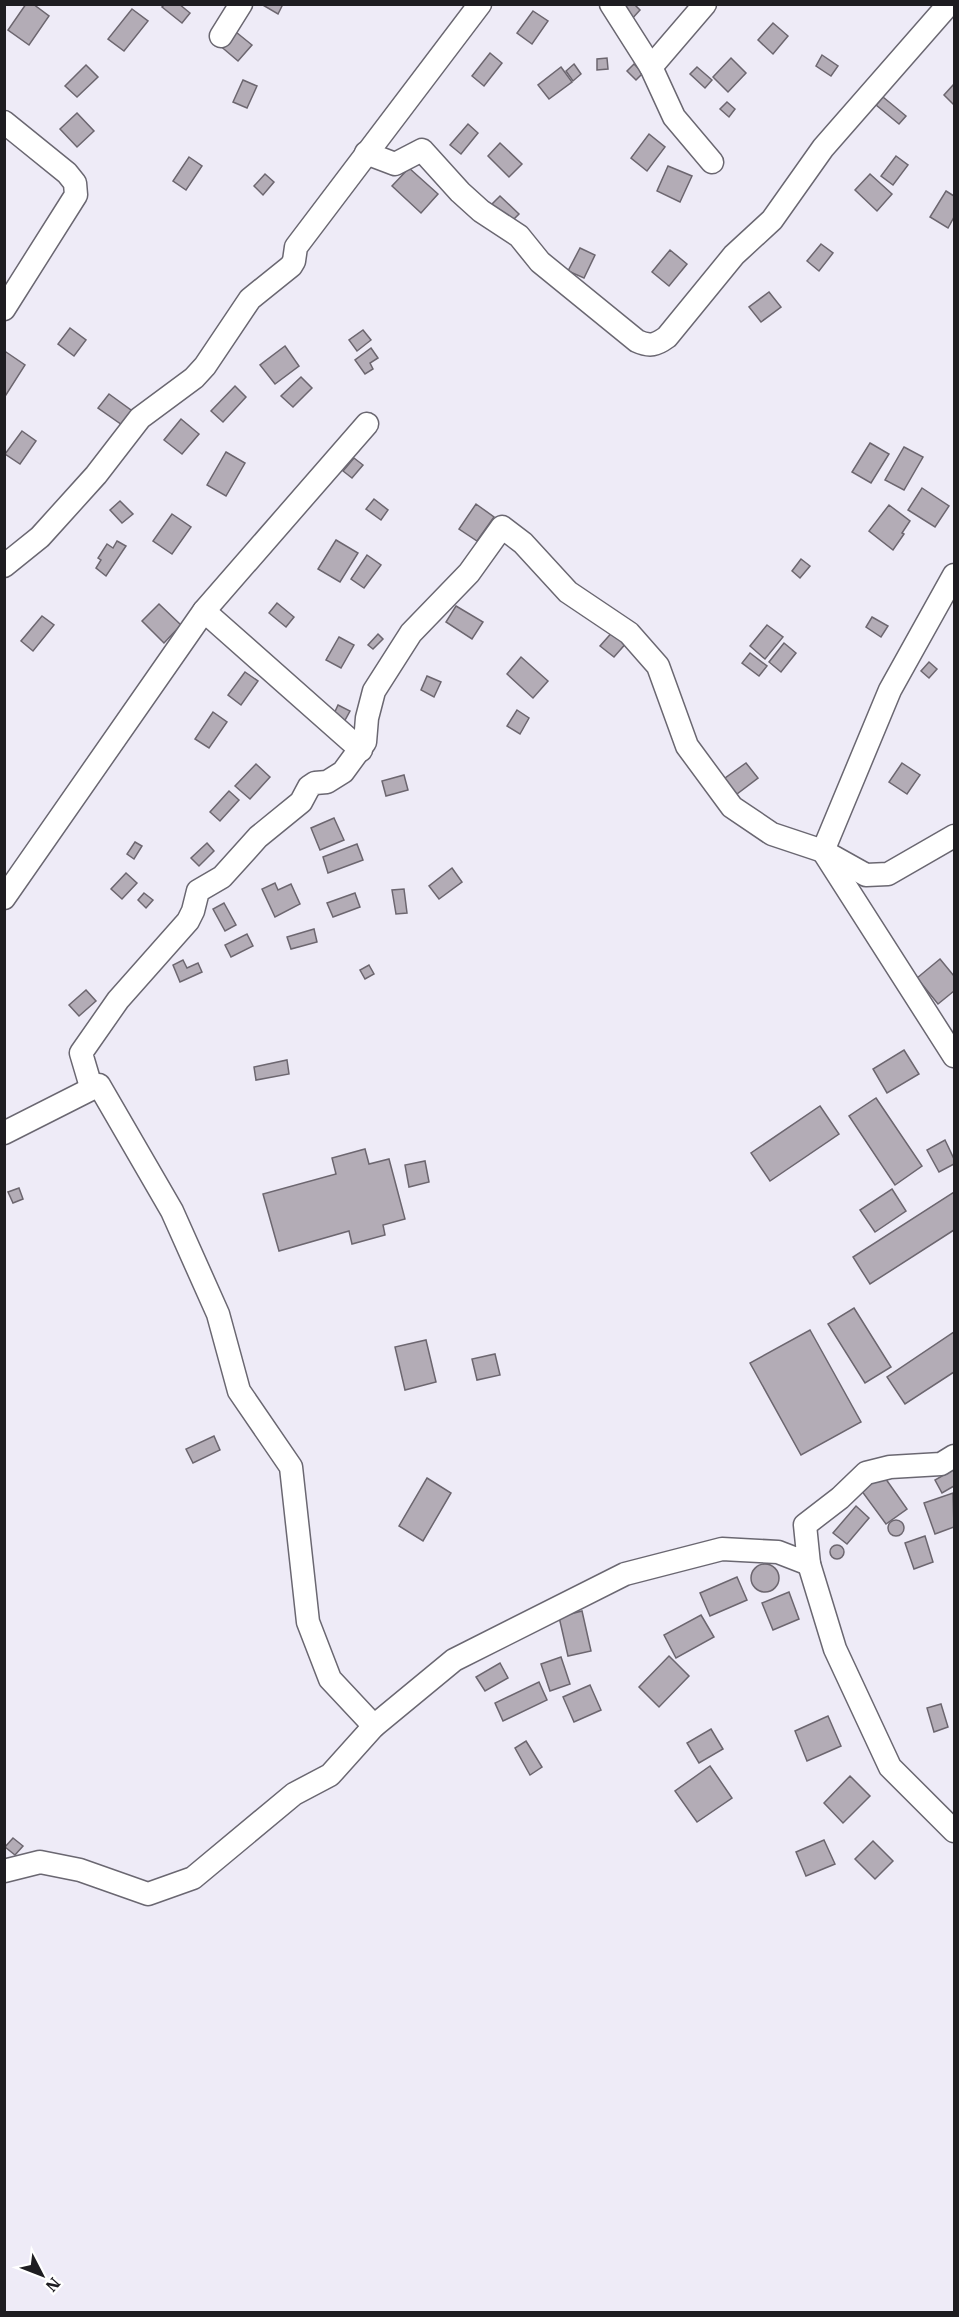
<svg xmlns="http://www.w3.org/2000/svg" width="959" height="2317" viewBox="0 0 959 2317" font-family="'IBM Plex Serif',serif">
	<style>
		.building { fill: #b3acb6; stroke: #6c666f; stroke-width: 1.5 }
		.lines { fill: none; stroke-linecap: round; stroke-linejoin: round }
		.minor-casing { stroke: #6a6771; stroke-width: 25 }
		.minor { stroke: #fff; stroke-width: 22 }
	</style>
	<rect width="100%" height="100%" fill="#eeebf7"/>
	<g class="building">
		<polygon points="26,4 33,4 49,16 29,45 8,30"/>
		<polygon points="165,4 179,4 190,13 182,23 162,7"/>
		<polygon points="261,4 283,4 278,14"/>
		<polygon points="616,4 634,4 640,10 631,20"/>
		<polygon points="132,9 148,21 124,51 108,39"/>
		<polygon points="533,11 548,21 532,44 517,33"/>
		<polygon points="773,23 788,36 773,54 758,40"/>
		<polygon points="231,28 252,45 238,61 218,44"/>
		<polygon points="490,53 502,63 484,86 472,76"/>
		<polygon points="822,55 838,66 831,76 816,66"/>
		<polygon points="607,58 608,69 597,70 597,59"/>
		<polygon points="731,58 746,73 728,92 713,77"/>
		<polygon points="574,64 581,74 573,81 566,71"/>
		<polygon points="634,64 643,73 636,80 627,71"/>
		<polygon points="86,65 98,77 77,97 65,86"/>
		<polygon points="561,67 572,82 549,99 538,85"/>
		<polygon points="697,67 712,80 705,88 690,74"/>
		<polygon points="243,80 257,86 247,108 233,102"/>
		<polygon points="954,84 954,105 944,95"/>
		<polygon points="883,97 906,116 899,124 876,105"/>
		<polygon points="727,102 735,109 729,117 720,109"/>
		<polygon points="77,113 94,131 77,147 60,129"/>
		<polygon points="468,124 478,133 461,154 450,145"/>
		<polygon points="649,134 665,147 647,171 631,158"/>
		<polygon points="500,143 522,164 509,177 488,156"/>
		<polygon points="896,156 908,165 893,185 881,176"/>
		<polygon points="189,157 202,166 186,190 173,181"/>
		<polygon points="668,166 692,176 680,202 657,191"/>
		<polygon points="409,168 438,194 421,213 392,186"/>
		<polygon points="265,174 274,182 263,195 254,186"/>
		<polygon points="870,174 892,194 877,211 855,190"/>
		<polygon points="946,191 954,196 954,217 948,228 930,217"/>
		<polygon points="500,196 519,214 509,224 490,206"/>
		<polygon points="821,244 833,253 819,271 807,261"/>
		<polygon points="580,248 595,255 584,278 568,271"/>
		<polygon points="670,250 687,264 669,286 652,272"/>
		<polygon points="769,292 781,307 761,322 749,307"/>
		<polygon points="70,328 86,340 74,356 58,344"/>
		<polygon points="363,330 371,340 357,351 349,340"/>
		<polygon points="285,346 299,366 275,384 260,365"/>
		<polygon points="371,348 378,358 370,363 373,369 365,374 355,360"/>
		<polygon points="6,352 25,365 4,398 4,354"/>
		<polygon points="301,377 312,388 293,407 281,396"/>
		<polygon points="235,386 246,397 223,422 211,411"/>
		<polygon points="109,394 135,413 125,427 98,408"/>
		<polygon points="181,419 199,434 182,454 164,440"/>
		<polygon points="22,431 36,441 20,464 5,454"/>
		<polygon points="870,443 889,454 871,483 852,472"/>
		<polygon points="904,447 923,457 904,490 885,480"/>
		<polygon points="226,452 245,463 226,496 207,485"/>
		<polygon points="354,458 363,465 352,478 343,471"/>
		<polygon points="922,488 949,506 935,527 908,510"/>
		<polygon points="374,499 388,510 381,520 366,509"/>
		<polygon points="120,501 133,514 122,523 110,510"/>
		<polygon points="476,504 494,517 477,541 459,529"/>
		<polygon points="889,505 910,521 902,533 904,534 893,550 869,531"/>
		<polygon points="172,514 191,527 172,554 153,541"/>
		<polygon points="336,540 358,553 340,582 318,569"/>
		<polygon points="117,541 126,546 106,576 96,568 101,560 98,558 107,544 113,548"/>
		<polygon points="367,555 381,565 364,588 351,579"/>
		<polygon points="801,559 810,566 800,578 792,571"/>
		<polygon points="277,603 294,617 286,627 269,613"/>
		<polygon points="159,604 181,625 164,643 142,621"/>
		<polygon points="456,606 483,622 472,639 446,622"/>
		<polygon points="42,616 54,625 33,651 21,641"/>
		<polygon points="872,617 888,626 881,637 866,627"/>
		<polygon points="767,625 783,637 765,659 750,646"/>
		<polygon points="615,629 628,641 614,657 600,646"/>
		<polygon points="378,634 383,639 373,649 368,645"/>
		<polygon points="339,637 354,645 341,668 326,660"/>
		<polygon points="784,643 796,653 781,672 769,662"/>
		<polygon points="750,653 767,666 759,676 742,663"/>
		<polygon points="521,657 548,681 533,698 507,674"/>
		<polygon points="929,662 937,669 929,678 921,671"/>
		<polygon points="245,672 258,681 241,705 228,695"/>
		<polygon points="427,676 441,682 434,697 421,690"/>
		<polygon points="338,705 350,711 344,722 333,716"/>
		<polygon points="517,710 529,718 520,734 507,726"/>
		<polygon points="213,712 227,722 209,748 195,739"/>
		<polygon points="746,763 758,778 733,797 721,781"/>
		<polygon points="902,763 920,775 907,794 889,782"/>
		<polygon points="256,764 270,777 250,799 235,786"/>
		<polygon points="404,775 408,790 386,796 382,781"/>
		<polygon points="229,791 239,800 220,821 210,812"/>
		<polygon points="334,818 344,840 320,850 311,828"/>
		<polygon points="135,842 142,846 134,859 127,854"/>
		<polygon points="207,843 214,851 199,866 191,858"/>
		<polygon points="357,844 363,860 328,873 323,857"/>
		<polygon points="452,868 462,882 439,899 429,886"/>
		<polygon points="126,873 137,883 122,899 111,889"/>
		<polygon points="275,883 278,890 291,884 300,904 275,917 262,889"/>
		<polygon points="404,889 407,913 396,914 392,890"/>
		<polygon points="144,893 153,900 146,908 138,900"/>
		<polygon points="355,893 360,907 333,917 327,903"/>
		<polygon points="224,903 236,925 225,931 213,909"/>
		<polygon points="314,929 317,942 291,949 287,937"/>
		<polygon points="247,934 253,946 231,957 225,945"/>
		<polygon points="940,959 954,976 954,991 938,1004 917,978"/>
		<polygon points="183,960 187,968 198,963 202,972 180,982 173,965"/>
		<polygon points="369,965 374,974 365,979 360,970"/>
		<polygon points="86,990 96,1001 79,1016 69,1005"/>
		<polygon points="904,1050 919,1074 887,1093 873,1069"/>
		<polygon points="287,1060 289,1074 256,1080 254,1067"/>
		<polygon points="876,1098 922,1166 895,1185 849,1116"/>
		<polygon points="820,1106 839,1134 770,1181 751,1153"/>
		<polygon points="945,1140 954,1159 954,1164 939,1172 927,1150"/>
		<polygon points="365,1149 369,1164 389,1159 405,1219 383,1225 385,1235 352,1244 349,1231 279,1251 263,1194 336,1174 332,1158"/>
		<polygon points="425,1161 429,1182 409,1187 405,1165"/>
		<polygon points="19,1188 23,1199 13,1203 8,1192"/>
		<polygon points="892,1189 906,1211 875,1232 860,1210"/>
		<polygon points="954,1192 954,1230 870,1284 853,1257"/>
		<polygon points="854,1308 891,1367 865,1383 828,1324"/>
		<polygon points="810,1330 861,1422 801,1455 750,1363"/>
		<polygon points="954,1332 954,1372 905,1404 887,1377"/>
		<polygon points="426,1340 436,1382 405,1390 395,1347"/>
		<polygon points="495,1354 500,1375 477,1380 472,1359"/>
		<polygon points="214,1436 220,1450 193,1463 186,1449"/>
		<polygon points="954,1469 954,1486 942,1493 935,1480"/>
		<polygon points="883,1475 907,1509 886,1524 861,1490"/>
		<polygon points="427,1478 451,1493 423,1541 399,1526"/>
		<polygon points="953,1493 954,1527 935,1534 924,1503"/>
		<polygon points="856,1506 869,1518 847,1544 833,1533"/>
		<circle cx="896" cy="1528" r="8"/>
		<polygon points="925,1536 933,1562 914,1569 905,1543"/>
		<circle cx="837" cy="1552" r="7"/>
		<circle cx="765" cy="1578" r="14"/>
		<polygon points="737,1577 747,1600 710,1616 700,1593"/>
		<polygon points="789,1592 799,1619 773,1630 762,1603"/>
		<polygon points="582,1611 591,1651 568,1656 559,1617"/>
		<polygon points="701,1615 714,1637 676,1658 664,1635"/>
		<polygon points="669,1656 689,1676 659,1707 639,1687"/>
		<polygon points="561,1657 570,1684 550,1691 541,1664"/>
		<polygon points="500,1663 508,1678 485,1691 476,1677"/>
		<polygon points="539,1682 547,1700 503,1721 495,1703"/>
		<polygon points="590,1685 601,1710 574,1722 563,1697"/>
		<polygon points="941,1704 948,1727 934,1732 927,1708"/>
		<polygon points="828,1716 841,1746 807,1761 795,1731"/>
		<polygon points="711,1729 723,1749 699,1763 687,1743"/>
		<polygon points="526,1741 542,1767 530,1775 515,1748"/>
		<polygon points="710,1766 732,1798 697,1822 675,1791"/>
		<polygon points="850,1776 870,1796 843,1823 824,1803"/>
		<polygon points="13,1838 23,1846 15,1855 5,1847"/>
		<polygon points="824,1840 835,1864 806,1876 796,1852"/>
		<polygon points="873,1841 893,1861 875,1879 855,1859"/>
	</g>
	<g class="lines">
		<g class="minor-casing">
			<g id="minor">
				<polyline points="611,4 651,67 674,117 712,162"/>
				<polyline points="221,36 241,4"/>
				<polyline points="651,67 705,4"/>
				<polyline points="4,122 67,173 75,183 76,195 4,309"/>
				<path d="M366,153L395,164L422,150L460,192L481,211L519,236L540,262L637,341C650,347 656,345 667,337L734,255L772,220L823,148L949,4"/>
				<polyline points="4,566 40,537 96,475 140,418 194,378 205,366 250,299 291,266 294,261 296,247 480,4"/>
				<polyline points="954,575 890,690 823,851 954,1056"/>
				<polyline points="204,611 361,750"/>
				<polyline points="4,898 204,611 367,424"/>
				<polyline points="96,1087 89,1080 81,1053 118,1000 188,921 193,911 198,891 222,877 258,837 301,802 309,787 315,783 327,782 343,772 365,742 367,718 374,691 411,633 469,573 502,527 523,543 568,592 629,633 658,666 687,746 732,807 772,834 823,851 866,875 888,874 954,836"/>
				<polyline points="4,1133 99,1085 172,1211 218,1314 239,1391 291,1467 308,1622 330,1679 374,1726"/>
				<polyline points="809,1564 835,1649 890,1767 954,1831"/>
				<polyline points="4,1871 40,1862 80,1870 148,1894 193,1878 294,1794 330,1775 374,1726 454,1660 625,1574 722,1549 778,1552 809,1564 805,1525 840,1498 866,1473 890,1467 941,1464 954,1456"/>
			</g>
		</g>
		<use href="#minor" class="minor"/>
	</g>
	<rect width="959" height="2317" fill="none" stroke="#1e1d21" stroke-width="12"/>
	<g transform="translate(42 2275) rotate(132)" stroke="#ffffff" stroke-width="4.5" paint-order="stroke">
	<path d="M0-4.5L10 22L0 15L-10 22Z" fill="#1e1d21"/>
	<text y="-9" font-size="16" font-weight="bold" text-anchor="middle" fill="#1e1d21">N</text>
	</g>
</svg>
